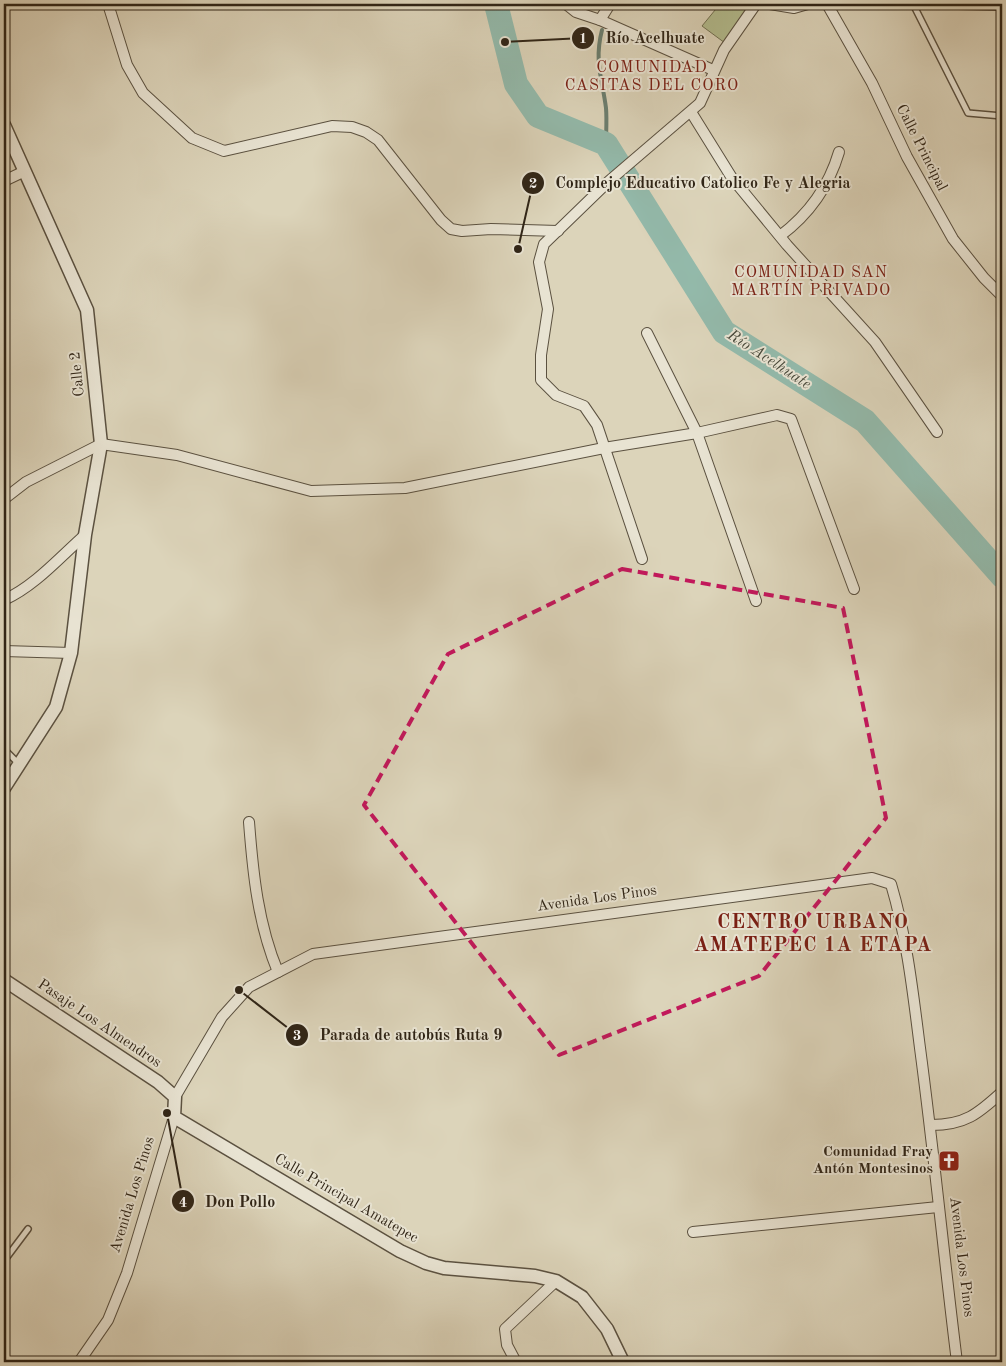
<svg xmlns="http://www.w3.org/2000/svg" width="1006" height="1366" viewBox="0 0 1006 1366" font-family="'Old Standard TT',serif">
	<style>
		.green { fill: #b3bc8e; stroke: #727052 }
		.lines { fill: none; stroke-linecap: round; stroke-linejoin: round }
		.stream { stroke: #6b7e6f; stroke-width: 4 }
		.river { stroke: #93b9aa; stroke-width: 24 }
		.service-casing { stroke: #5b5140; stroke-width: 8 }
		.minor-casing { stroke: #5b5140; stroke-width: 12 }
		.tertiary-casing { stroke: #5b5140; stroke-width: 15 }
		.service { stroke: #e8e3d2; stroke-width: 5 }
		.minor { stroke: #e8e3d2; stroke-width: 10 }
		.tertiary { stroke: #e8e3d2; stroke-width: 12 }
		.marked { fill: none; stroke: #c2185b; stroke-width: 4; stroke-dasharray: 10 6; stroke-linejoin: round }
		.labels { text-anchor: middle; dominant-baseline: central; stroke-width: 4; stroke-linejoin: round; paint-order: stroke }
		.street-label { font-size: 15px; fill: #302517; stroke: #e8e3d2 }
		.poi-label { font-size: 15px; font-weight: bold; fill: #302517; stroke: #e8e3d2; text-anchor: end }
		.neighbourhood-label { font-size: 16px; letter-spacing: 1px; fill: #7a1f14; stroke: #e8e3d2 }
		.water-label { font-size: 16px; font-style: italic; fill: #494a3c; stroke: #e8e3d2 }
		.district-label { font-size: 20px; font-weight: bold; letter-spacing: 1px; fill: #7a1f14; stroke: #e8e3d2 }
		.leader { fill: none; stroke: #302517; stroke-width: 2 }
		.callout-dot { fill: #302517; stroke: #e8e3d2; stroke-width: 2 }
		.mark-label { font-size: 15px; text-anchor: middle; font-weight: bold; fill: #fff }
		.callout-label { font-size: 16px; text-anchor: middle; font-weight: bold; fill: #302517; stroke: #e8e3d2; stroke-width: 4; stroke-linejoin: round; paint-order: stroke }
	</style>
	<rect width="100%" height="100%" fill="#dcd4ba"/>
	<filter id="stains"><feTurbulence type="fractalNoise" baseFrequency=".004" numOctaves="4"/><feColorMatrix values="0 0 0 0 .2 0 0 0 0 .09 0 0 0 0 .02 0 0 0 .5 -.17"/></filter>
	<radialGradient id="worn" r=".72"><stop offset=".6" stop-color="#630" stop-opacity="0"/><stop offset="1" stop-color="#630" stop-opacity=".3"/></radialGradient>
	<polygon class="green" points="720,4 750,5 725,43 702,26"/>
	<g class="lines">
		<path class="stream" d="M602,30C594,61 602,78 606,108C607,120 606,132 606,144"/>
		<polyline class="river" points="496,4 516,84 538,116 606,144 724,332 865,421 1002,576"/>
		<g class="service-casing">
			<g id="service">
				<polyline points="913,4 968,113 1002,116"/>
				<polyline points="914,5 1002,7"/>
				<polyline points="4,749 19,764"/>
				<polyline points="4,1261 28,1229"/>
			</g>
		</g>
		<g class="minor-casing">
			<g id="minor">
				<polyline points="108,4 127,65 143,93 192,138 224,151 332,126 352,127 366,132 378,140 441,220 451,229 462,231 491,229 558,231"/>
				<polyline points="566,4 576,12 600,20 713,70"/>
				<polyline points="770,4 794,8 808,4"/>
				<polyline points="827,4 872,83 907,157 953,239 984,278 1002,296"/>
				<polyline points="600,20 610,4"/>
				<polyline points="691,112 732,178 787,245 875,342 937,432"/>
				<polyline points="4,181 25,171"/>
				<path d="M780,236C808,215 829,186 839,152"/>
				<polyline points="647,333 697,433 756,601"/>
				<polyline points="4,499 26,482 101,444 177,455 311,491 405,488 604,448 697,433 777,415 791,419 854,589"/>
				<polyline points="642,559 597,425 584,406 556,395 541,380 541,355 548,309 539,262 544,244 609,181 700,103 724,50 756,4"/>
				<path d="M4,600C35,586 60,557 85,535"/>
				<polyline points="4,651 71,653"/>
				<path d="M249,822C253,874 258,924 278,972"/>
				<path d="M175,1097L222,1017L249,987L313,954L872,878L891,884C907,938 913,993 920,1048C934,1153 944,1258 957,1362"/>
				<path d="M931,1125C965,1125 978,1114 1002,1092"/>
				<polyline points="693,1232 938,1207"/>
				<polyline points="79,1362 108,1320 127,1273 174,1117"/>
				<polyline points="516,1362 507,1345 505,1329 556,1281"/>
			</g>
		</g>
		<g class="tertiary-casing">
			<g id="tertiary">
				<polyline points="4,125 87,310 101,444 85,535 71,653 56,707 4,788"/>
				<polyline points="4,980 158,1082 175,1097 174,1117 400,1251 426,1263 444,1268 535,1276 556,1281 582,1297 607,1329 623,1362"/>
			</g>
		</g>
		<use href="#service" class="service"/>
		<use href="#minor" class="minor"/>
		<use href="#tertiary" class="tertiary"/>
	</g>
	<path class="marked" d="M622,569L843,608L886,818L759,976L559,1055L364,805L448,654Z"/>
	<defs>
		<g id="church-square" transform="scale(1.125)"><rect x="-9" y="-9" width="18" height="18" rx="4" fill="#8f2418" stroke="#e8e3d2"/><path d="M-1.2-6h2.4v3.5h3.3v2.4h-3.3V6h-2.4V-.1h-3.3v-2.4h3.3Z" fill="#fff"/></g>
	</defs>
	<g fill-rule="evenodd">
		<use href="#church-square" x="949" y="1161"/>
	</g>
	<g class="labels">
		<g class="street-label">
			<text transform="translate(921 148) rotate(63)">Calle Principal</text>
			<text transform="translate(78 374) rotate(-96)">Calle 2</text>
			<text transform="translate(597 899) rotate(-8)">Avenida Los Pinos</text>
			<text transform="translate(99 1024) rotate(34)">Pasaje Los Almendros</text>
			<text transform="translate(133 1195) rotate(-73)">Avenida Los Pinos</text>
			<text transform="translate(346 1199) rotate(30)">Calle Principal Amatepec</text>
			<text transform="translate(961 1257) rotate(83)">Avenida Los Pinos</text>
		</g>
		<g class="poi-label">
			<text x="933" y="1152">Comunidad Fray<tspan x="933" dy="17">Antón Montesinos</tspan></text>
		</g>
		<g class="neighbourhood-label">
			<text x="652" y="68">COMUNIDAD<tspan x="652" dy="18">CASITAS DEL CORO</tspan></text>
			<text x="811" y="273">COMUNIDAD SAN<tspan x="811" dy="18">MARTÍN PRIVADO</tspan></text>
		</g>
		<g class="water-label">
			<text transform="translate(769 360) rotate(33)">Río Acelhuate</text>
		</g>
		<g class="district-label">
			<text x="813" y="923">CENTRO URBANO<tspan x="813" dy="23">AMATEPEC 1A ETAPA</tspan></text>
		</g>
	</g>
	<path class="leader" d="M505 42L583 38M518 249L533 183M239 990L297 1035M167 1113L183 1201"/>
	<g class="callout-dot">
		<circle cx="505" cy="42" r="5"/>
		<circle cx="518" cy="249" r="5"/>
		<circle cx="239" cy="990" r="5"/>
		<circle cx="167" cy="1113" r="5"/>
		<circle cx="583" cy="38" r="12"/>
		<circle cx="533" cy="183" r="12"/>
		<circle cx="297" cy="1035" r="12"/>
		<circle cx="183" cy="1201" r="12"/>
	</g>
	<g class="mark-label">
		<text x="583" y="43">1</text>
		<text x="533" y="188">2</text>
		<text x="297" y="1040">3</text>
		<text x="183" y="1207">4</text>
	</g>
	<g class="callout-label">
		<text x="655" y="43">Río Acelhuate</text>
		<text x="703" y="188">Complejo Educativo Catolico Fe y Alegria</text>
		<text x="411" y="1040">Parada de autobús Ruta 9</text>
		<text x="240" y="1207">Don Pollo</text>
	</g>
	<rect width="1006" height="1366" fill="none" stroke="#dcd4ba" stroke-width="20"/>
	<rect x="5" y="5" width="996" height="1356" fill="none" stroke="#302517" stroke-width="2.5"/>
	<rect x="10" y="10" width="986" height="1346" fill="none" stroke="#302517"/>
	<rect width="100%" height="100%" filter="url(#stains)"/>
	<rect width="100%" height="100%" fill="url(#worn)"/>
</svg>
